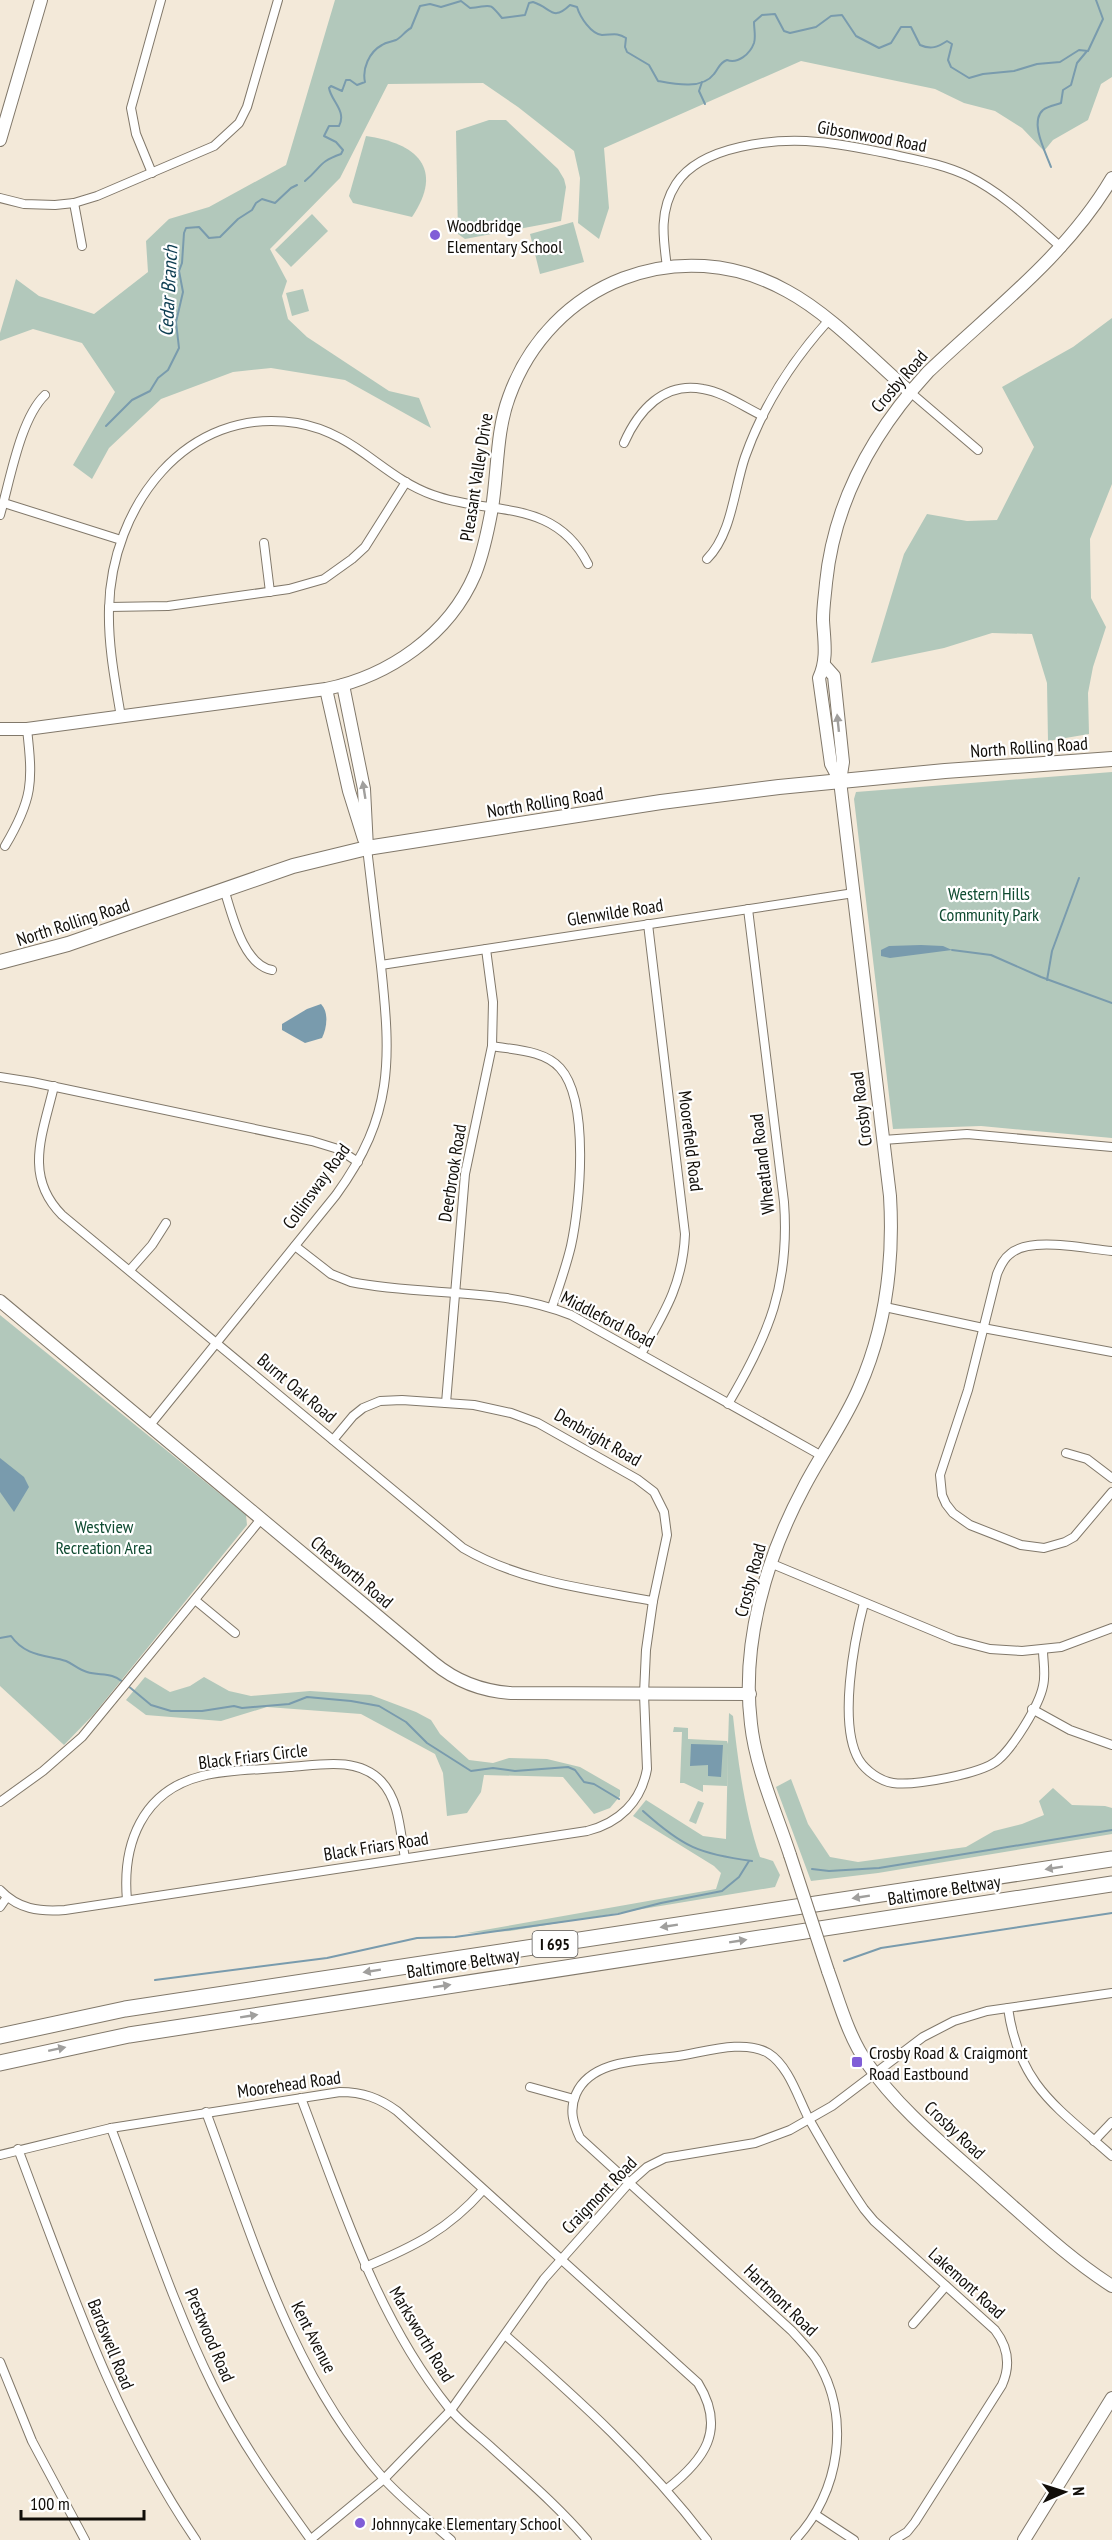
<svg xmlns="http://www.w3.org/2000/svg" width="1112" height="2540" viewBox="0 0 1112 2540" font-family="'PT Sans Narrow',sans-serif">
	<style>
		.green { fill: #b2c8bb }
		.water { fill: #799bad }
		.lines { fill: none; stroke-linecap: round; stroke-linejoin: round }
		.stream { stroke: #799bad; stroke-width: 2 }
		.street-casing { stroke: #81786a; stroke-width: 10 }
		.secondary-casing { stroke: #81786a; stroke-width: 14 }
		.primary-casing { stroke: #81786a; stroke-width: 16 }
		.highway-casing { stroke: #81786a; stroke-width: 17 }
		.street { stroke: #fff; stroke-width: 8 }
		.secondary { stroke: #fff; stroke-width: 12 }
		.primary { stroke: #fff; stroke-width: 14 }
		.highway { stroke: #fff; stroke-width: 15 }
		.secondary-bridge-casing { stroke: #81786a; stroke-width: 14; stroke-linecap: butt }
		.secondary-bridge { stroke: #fff; stroke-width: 12 }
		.oneway { fill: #a09f9d }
		.poi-dot { fill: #805dd7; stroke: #fff; stroke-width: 2 }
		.labels { text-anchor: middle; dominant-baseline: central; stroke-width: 4.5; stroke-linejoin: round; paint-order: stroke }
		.shield { fill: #fff; stroke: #585653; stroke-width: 1.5 }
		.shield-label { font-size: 16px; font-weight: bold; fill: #110e09 }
		.street-label { font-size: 18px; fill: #110e09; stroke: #fff }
		.poi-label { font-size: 18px; fill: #110e09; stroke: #fff; text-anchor: start }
		.park-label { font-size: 18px; fill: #0f4b31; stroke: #fff }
		.water-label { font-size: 20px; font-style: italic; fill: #0b3c50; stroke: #fff }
	</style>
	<rect width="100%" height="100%" fill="#f3e9d9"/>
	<g class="green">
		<polygon points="335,0 1112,0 1112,77 1101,84 1088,120 1053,140 1044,151 1022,128 995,111 964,103 935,89 801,61 604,148 609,208 599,239 578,223 580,178 574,151 518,107 483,83 388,84 340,178 270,249 287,281 282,296 288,319 307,337 389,391 419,398 431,428 345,380 271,368 233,372 161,399 109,448 92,479 73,465 115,392 82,343 33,329 0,341 0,333 16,279 39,296 94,314 148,272 146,241 169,219 209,207 286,165"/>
		<polygon points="489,120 506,120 558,169 564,179 566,187 561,221 465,239 458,234 456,131"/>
		<path d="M366,136C416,143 445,168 412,217L353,203L349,196Z"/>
		<polygon points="312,214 328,231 291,267 275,250"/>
		<polygon points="573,222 584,262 540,274 530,234"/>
		<polygon points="303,289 309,311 292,316 286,293"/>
		<polygon points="1112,318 1112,484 1090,539 1091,598 1106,627 1093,667 1088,693 1089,734 1048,741 1047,683 1032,634 992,633 944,648 871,663 904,554 927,514 967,521 997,520 1034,447 1002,387 1073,347"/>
		<polygon points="1112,772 1112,1138 981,1126 893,1129 854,799 856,792"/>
		<polygon points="0,1315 246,1515 247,1525 94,1714 64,1745 0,1686"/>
		<polygon points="145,1677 170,1692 190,1686 204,1677 229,1691 251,1696 310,1691 371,1695 416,1712 431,1720 440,1734 469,1760 493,1763 509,1758 547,1759 580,1767 620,1790 620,1796 610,1808 594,1814 563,1777 484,1775 481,1792 467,1813 447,1816 443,1773 435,1754 361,1714 267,1707 221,1721 146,1715 126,1700"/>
		<path d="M729,1713L733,1716C738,1762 745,1814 760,1857L773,1861L780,1875L775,1887L510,1931L467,1933L716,1889L721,1873L714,1866L633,1816L646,1800L703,1836L726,1839L728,1750L727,1786L703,1785V1792L684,1783H680L682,1732H673L674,1727L688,1728V1739L727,1741L728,1744Z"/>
		<polygon points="791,1779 808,1824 830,1857 858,1862 966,1847 994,1831 1022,1824 1044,1815 1039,1801 1053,1788 1072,1805 1105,1806 1112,1808 1112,1834 878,1873 811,1881 776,1787"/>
		<polygon points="698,1801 704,1803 696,1824 689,1821"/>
	</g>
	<g class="water">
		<polygon points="921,945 943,946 952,950 890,958 881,956 881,950 889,946"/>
		<path d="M321,1004C329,1012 327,1028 322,1038L305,1043L282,1030V1024L307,1009Z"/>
		<polygon points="0,1458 24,1477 29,1487 14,1512 0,1492"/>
		<polygon points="691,1744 723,1745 721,1777 708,1776 708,1765 690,1766"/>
	</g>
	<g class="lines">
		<g class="stream">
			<polyline points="702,82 699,91 705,104"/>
			<path d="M1051,167C1046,153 1029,122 1043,110C1048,106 1056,105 1061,103L1063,90L1071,85L1077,63L1087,51"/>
			<path d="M305,181C322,167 318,162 341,154L343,150L336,142L324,136L329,126H339C347,111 331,101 329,88L331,86L342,91L346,80H350L357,85L365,82C362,69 369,52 382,45C386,42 391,42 396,40C401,38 405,31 411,28L420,6L430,4L441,7L461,1L470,8C492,6 488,1 502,18L525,15L529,3L533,2C552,8 552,22 570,5L577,7C580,17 591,34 602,35C612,35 617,32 626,38L625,47L627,52L649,65L658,81C674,84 702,90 714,74C719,68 719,63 727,60C738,64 750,54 754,43C756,37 754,29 754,22L762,15L775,14L784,31L790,33L816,27L831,16L842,15L856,36L879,48L891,43L901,27H911L920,45C931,50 938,47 947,41L952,44L948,60L951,67L969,78L983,74L1014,71L1037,64L1060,62L1079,50L1088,51L1103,19L1096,0"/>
			<polyline points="106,426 132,400 150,391 158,378 168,370 179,348 176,322 183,292 179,271 182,263 184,233 186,228 199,227 209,238 220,237 238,219 252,210 256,203 262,199 275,203 291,188 297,185"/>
			<polyline points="952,950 991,955 1041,977 1112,1003"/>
			<polyline points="1047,980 1052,951 1079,878"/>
			<path d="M0,1638L11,1636C25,1656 45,1655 66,1661C73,1664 79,1670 87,1672C100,1676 112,1672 123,1682"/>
			<polyline points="127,1685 151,1705 171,1711 202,1711 234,1706 242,1708 289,1704 307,1697 351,1701 379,1706 406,1722 427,1743 471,1771 493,1768 515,1771 568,1767 575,1770 584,1782 594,1784 619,1799"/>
			<path d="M643,1811C683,1847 699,1854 752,1861"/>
			<polyline points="812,1869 829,1871 879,1868 1112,1830"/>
			<polyline points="844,1961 881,1948 1112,1913"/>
			<polyline points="155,1980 327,1958 417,1938 455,1937 618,1914 661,1903 722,1891 739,1877 749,1861"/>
		</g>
		<g class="street-casing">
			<g id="street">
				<polyline points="152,173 136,134 131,108 161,0"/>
				<polyline points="0,198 24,204 55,205 74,203 97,196 214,146 239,123 247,107 278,0"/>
				<polyline points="74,203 82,246"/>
				<path d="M667,267C663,238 659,210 676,184C701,145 776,138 818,142C843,144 866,149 890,154C917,160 943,164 968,176C1004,194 1032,222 1062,248"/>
				<polyline points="910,392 978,450"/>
				<path d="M624,443C638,411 664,381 703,389C723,392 744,407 763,416"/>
				<polyline points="4,503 121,540"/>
				<path d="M0,515C10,481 20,419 45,395"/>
				<polyline points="264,543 270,592"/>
				<path d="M707,559C732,534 734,489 745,457C763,406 792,361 828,321"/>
				<polyline points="109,607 168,606 289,589 324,579 352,559 365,547 406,482"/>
				<path d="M121,717C115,681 108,645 109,609C111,507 186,405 297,423C356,433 382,477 433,495C490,516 554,497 588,564"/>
				<path d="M5,846C33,799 33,782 27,729"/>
				<path d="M224,889C232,914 243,965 272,970"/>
				<polyline points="381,965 854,893"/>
				<path d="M492,1046C514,1050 544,1050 560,1068C590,1101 580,1205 571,1246C566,1267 559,1287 552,1307"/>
				<polyline points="0,1077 32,1082 312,1141 338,1149 358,1162"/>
				<path d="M54,1086C43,1133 23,1176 62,1215L463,1548C521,1582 588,1589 653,1601"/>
				<polyline points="883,1140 967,1134 1112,1147"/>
				<path d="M295,1246L331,1274L351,1282C425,1297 498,1286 571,1315L822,1456"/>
				<path d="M1112,1251C1086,1249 1030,1236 1010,1254C1003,1259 1000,1267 997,1274L968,1390L940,1475L942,1495L946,1504L953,1513L970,1525L1021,1545L1044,1548L1065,1542L1074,1537L1112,1492"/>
				<polyline points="130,1270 152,1245 166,1223"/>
				<polyline points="885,1307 983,1328 1112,1352"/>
				<path d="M641,1354C665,1312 683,1283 685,1234L648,924"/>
				<polyline points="446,1403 465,1174 492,1046 493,1002 486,949"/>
				<path d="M728,1404C769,1335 790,1284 784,1202L748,909"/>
				<path d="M150,1425L336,1195C394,1115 391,1060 381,966C376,927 372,887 367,848"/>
				<polyline points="1066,1453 1087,1459 1112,1478"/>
				<polyline points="770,1563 955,1640 990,1649 1022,1651 1061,1647 1112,1628"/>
				<polyline points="195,1600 235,1633"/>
				<path d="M864,1603C854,1641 838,1725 859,1760C866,1771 880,1781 893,1783C914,1786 982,1774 998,1760C1013,1747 1039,1706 1043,1686C1046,1674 1043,1661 1043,1650"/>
				<polyline points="1032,1709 1070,1730 1112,1745"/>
				<polyline points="0,1802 43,1771 82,1737 261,1519"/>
				<path d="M0,1890C18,1909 39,1912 65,1910L587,1831C619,1823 641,1802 647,1769L644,1694L646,1650L653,1601L667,1535L664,1512L654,1492L637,1479L538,1423L511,1413L474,1405L402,1400L380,1401L363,1408L353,1416L333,1440"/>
				<path d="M127,1900C122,1844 142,1791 202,1776C230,1769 261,1770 289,1767C319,1765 357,1756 381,1781C400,1801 400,1833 405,1858"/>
				<polyline points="0,1907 7,1897"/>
				<path d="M1008,2008C1019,2086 1057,2107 1112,2156"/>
				<polyline points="530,2087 574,2099"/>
				<path d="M301,2098C342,2205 376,2317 449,2408C461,2423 478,2435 492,2448C525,2478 558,2506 587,2540"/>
				<path d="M206,2112C253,2238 292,2376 384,2479C404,2501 429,2520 451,2540"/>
				<path d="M111,2128C144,2214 172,2303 213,2386C240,2441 275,2490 311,2540"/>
				<polyline points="1094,2141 1112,2122"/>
				<path d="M18,2149C69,2284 114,2420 196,2540"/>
				<path d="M0,2155L111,2128L340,2092C363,2092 379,2098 397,2111L698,2383C727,2430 704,2460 667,2489"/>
				<path d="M365,2267C413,2247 448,2230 483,2190"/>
				<polyline points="913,2324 946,2286"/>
				<path d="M505,2335C580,2401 646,2460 707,2540"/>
				<polyline points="0,2362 32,2441 85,2540"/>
				<polyline points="816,2515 854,2540"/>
				<polyline points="310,2540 384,2479 451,2410 544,2279 629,2183 647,2167 665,2158 755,2143 790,2130 832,2106 923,2037 954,2021 987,2011 1112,1993"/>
				<path d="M795,2540C840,2493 852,2416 816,2359C809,2349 800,2340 792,2331L580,2138C573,2123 569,2110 576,2094C592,2058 645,2061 678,2056C705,2052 744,2039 768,2053C789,2066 798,2098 809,2119C826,2149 844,2180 864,2209L874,2221L995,2330C1008,2347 1011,2365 1002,2385L915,2522L907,2532L894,2540"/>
			</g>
		</g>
		<g class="secondary-casing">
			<g id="secondary">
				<polyline points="0,140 41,0"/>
				<polyline points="343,685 364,789 367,848"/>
				<polyline points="326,689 349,791 364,839"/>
				<path d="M0,729H27L326,689C389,676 449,635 475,574C483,554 488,530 492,508C498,471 496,432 509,397C550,282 680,231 787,291C830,314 873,360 910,392"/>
				<path d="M840,781L831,764L819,678C828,659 824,640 823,620C823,607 825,595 826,583C834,502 874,431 928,372C993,310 1066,256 1112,178"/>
				<path d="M0,1301L434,1663C457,1682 481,1691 511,1693L750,1694"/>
				<path d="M790,1855C776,1812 756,1769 751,1724C741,1643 766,1558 804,1487C821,1454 844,1423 859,1388C886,1327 894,1263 890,1196L840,781L843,762L834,676L825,666"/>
				<path d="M828,1971C839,2001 848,2036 867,2063C900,2111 949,2149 992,2188C1031,2222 1068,2258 1112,2286"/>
				<polyline points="1024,2540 1112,2398"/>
			</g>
		</g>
		<g class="primary-casing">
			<polyline id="primary" points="0,962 68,944 293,866 367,848 661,802 779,787 945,771 1112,759"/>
		</g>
		<g class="highway-casing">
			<g id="highway">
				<polyline points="0,2036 125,2009 1112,1859"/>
				<polyline points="0,2063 129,2035 1112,1884"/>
			</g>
		</g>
		<use href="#street" class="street"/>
		<use href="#secondary" class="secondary"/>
		<use href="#primary" class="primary"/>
		<use href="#highway" class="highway"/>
		<g class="secondary-bridge-casing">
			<polyline id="secondary-bridge" points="790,1855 828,1971"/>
		</g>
		<use href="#secondary-bridge" class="secondary-bridge"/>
	</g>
	<defs><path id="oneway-solid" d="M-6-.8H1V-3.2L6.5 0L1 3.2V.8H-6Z" transform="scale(1.5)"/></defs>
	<g class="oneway">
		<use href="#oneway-solid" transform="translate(838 723) rotate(-96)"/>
		<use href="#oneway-solid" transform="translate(364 790) rotate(-99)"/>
		<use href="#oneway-solid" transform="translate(1054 1868) rotate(171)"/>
		<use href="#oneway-solid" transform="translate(861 1897) rotate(171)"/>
		<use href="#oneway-solid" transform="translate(669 1926) rotate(171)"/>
		<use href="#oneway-solid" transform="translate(738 1941) rotate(-9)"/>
		<use href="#oneway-solid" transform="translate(372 1971) rotate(171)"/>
		<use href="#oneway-solid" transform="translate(442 1986) rotate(-9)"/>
		<use href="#oneway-solid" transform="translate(249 2016) rotate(-9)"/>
		<use href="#oneway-solid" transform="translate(57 2049) rotate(-12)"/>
	</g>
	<g class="poi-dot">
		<circle cx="435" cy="235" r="6"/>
		<rect x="851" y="2056" width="12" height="12" rx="3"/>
		<circle cx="360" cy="2523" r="6"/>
	</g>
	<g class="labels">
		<rect class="shield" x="532.5" y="1931" width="45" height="26" rx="4.5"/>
		<g class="shield-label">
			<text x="555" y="1944">I 695</text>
		</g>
		<g class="street-label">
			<text transform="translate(872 136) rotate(10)">Gibsonwood Road</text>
			<text transform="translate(899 381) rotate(-49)">Crosby Road</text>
			<text transform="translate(476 477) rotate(-81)">Pleasant Valley Drive</text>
			<text transform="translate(1029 747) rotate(-4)">North Rolling Road</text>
			<text transform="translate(545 802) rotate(-9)">North Rolling Road</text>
			<text transform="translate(615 912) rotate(-9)">Glenwilde Road</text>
			<text transform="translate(73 922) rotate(-18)">North Rolling Road</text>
			<text transform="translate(861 1109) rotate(-97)">Crosby Road</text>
			<text transform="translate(691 1141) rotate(83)">Moorefield Road</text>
			<text transform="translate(762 1164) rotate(-97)">Wheatland Road</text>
			<text transform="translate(452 1173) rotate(-81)">Deerbrook Road</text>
			<text transform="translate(316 1186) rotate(-54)">Collinsway Road</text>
			<text transform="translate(608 1319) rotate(27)">Middleford Road</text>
			<text transform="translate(297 1388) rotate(40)">Burnt Oak Road</text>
			<text transform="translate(598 1437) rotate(30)">Denbright Road</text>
			<text transform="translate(352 1572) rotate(40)">Chesworth Road</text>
			<text transform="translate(750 1580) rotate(-75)">Crosby Road</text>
			<text transform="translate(253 1756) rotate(-7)">Black Friars Circle</text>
			<text transform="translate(376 1846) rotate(-9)">Black Friars Road</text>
			<text transform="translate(944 1890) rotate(-9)">Baltimore Beltway</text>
			<text transform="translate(463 1963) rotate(-9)">Baltimore Beltway</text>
			<text transform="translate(289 2084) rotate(-8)">Moorehead Road</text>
			<text transform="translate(955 2130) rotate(43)">Crosby Road</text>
			<text transform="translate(599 2195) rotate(-46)">Craigmont Road</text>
			<text transform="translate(967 2283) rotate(42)">Lakemont Road</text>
			<text transform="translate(781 2300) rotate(44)">Hartmont Road</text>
			<text transform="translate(422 2334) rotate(59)">Marksworth Road</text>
			<text transform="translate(210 2335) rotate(67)">Prestwood Road</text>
			<text transform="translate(314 2337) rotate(63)">Kent Avenue</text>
			<text transform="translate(111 2344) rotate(68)">Bardswell Road</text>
		</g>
		<g class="poi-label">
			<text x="447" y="225">Woodbridge<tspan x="447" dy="21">Elementary School</tspan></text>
			<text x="869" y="2052">Crosby Road &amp; Craigmont<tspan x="869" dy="21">Road Eastbound</tspan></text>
			<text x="372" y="2523">Johnnycake Elementary School</text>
		</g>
		<g class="park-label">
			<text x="989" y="893">Western Hills<tspan x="989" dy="21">Community Park</tspan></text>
			<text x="104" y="1526">Westview<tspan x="104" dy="21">Recreation Area</tspan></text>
		</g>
		<g class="water-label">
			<text transform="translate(168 291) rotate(-87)">Cedar Branch</text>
		</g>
	</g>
	<g transform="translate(1064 2492) rotate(87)" stroke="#ffffff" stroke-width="4.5" paint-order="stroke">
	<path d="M0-4.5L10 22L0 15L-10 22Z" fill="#110e09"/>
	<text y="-9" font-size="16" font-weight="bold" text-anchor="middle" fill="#110e09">N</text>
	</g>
	<path d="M21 2510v9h123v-9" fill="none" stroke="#110e09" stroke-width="3"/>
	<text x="30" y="2510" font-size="18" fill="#110e09" stroke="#ffffff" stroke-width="4.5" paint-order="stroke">100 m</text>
</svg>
